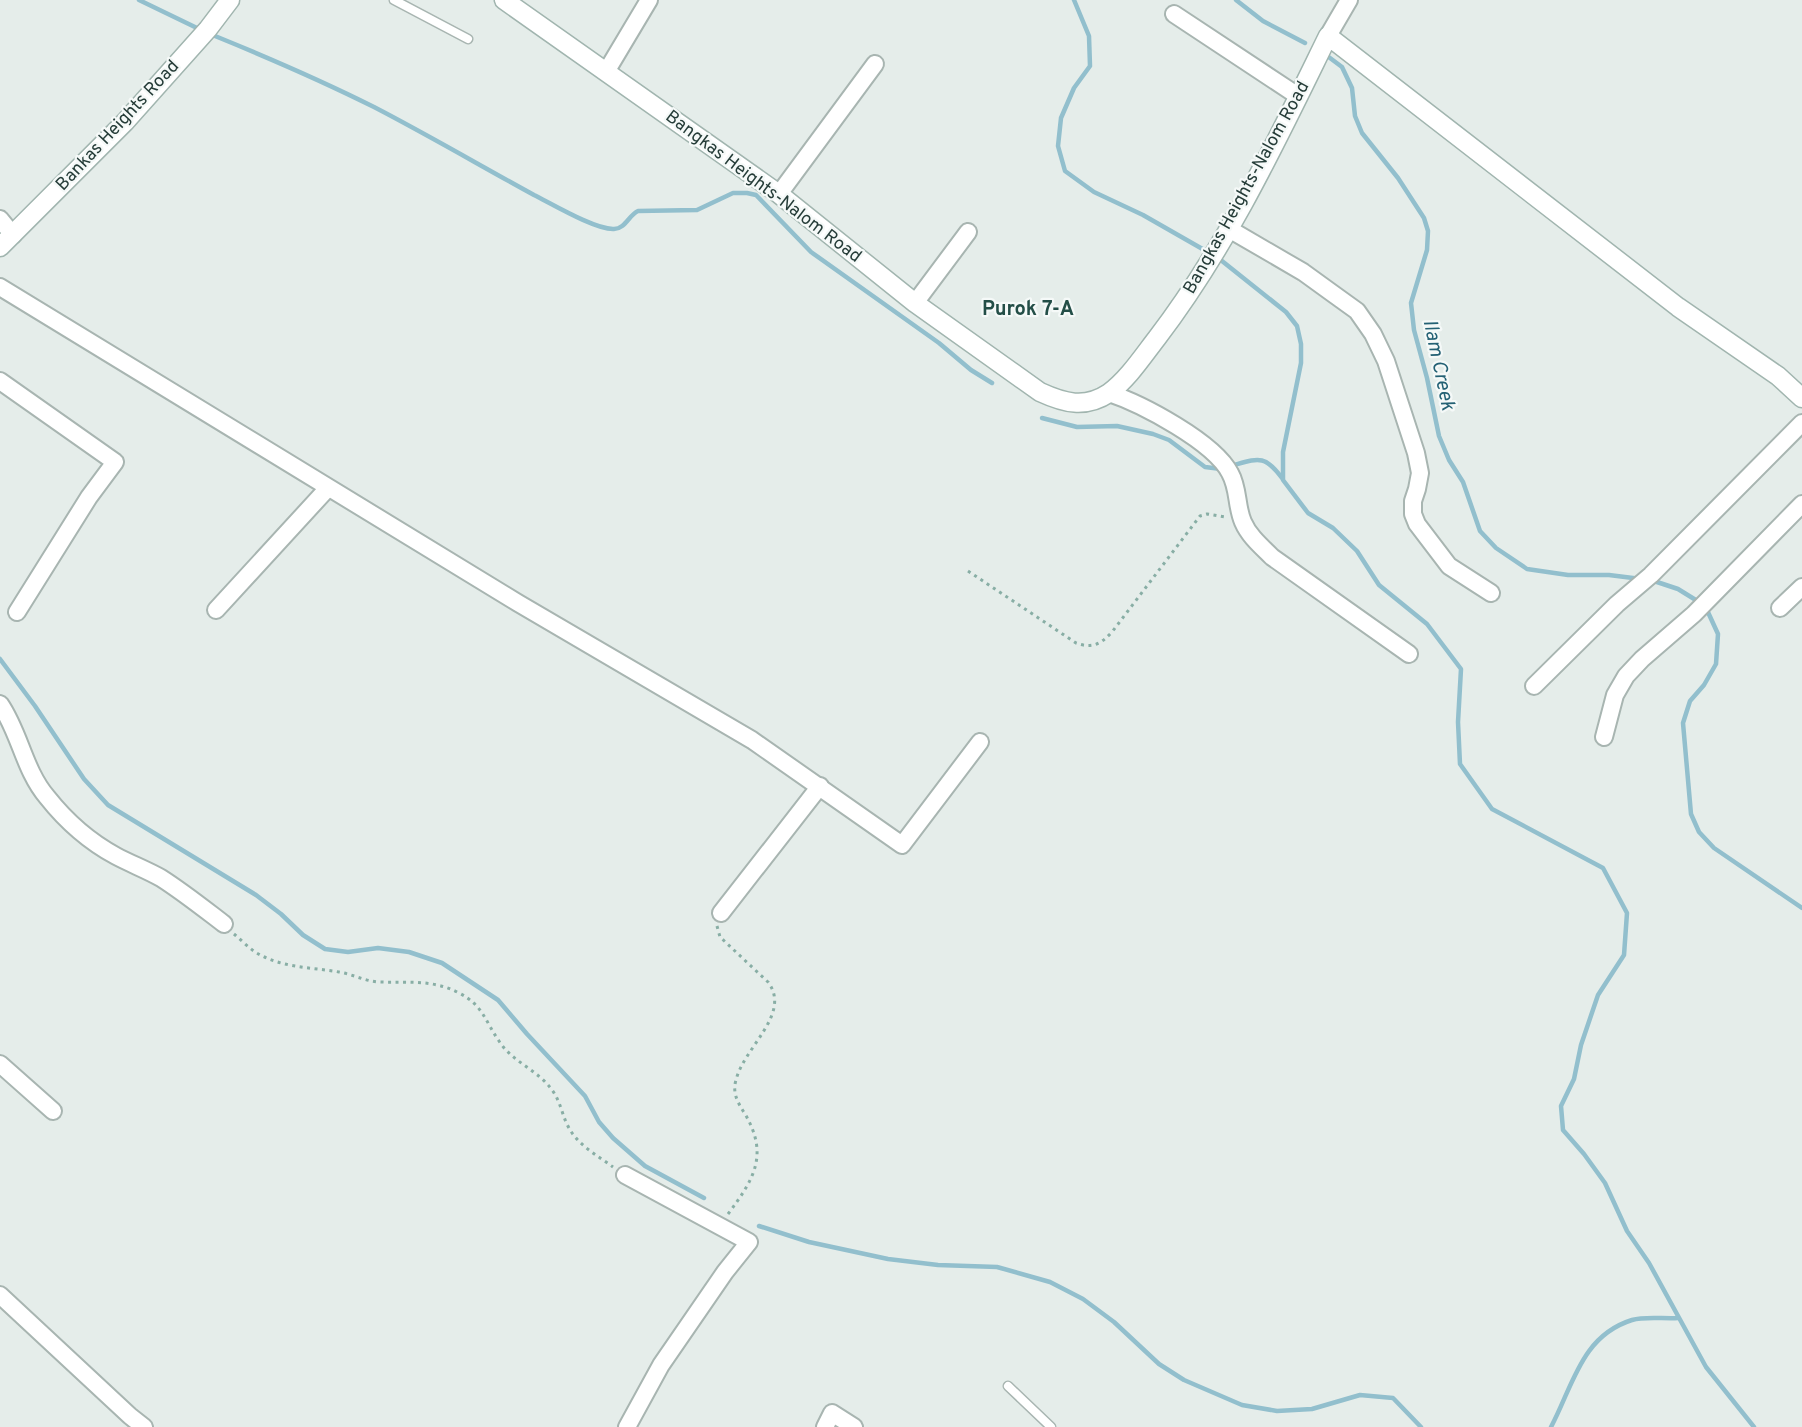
<svg xmlns="http://www.w3.org/2000/svg" width="1802" height="1427" viewBox="0 0 1802 1427" font-family="Overpass,sans-serif">
	<style>
		.lines { fill: none; stroke-linecap: round; stroke-linejoin: round }
		.stream { stroke: #92bfcd; stroke-width: 4.5 }
		.lane-casing { stroke: #a8b5b1; stroke-width: 11 }
		.street-casing { stroke: #a8b5b1; stroke-width: 20 }
		.secondary-casing { stroke: #a1b5af; stroke-width: 21 }
		.path { stroke: #88aea5; stroke-width: 3; stroke-dasharray: 3 4.5; stroke-linecap: butt }
		.lane { stroke: #fff; stroke-width: 8 }
		.street { stroke: #fff; stroke-width: 16 }
		.secondary { stroke: #fff; stroke-width: 18 }
		.labels { text-anchor: middle; dominant-baseline: central; stroke-width: 4.5; stroke-linejoin: round; paint-order: stroke }
		.street-label { font-size: 18px; fill: #263d39; stroke: #f5f9f8 }
		.neighbourhood-label { font-size: 20px; font-weight: bold; fill: #234e47; stroke: #f5f9f8 }
		.water-label { font-size: 20px; font-style: italic; fill: #246174; stroke: #f5f9f8 }
	</style>
	<rect width="100%" height="100%" fill="#e5edea"/>
	<g class="lines">
		<g class="stream">
			<polyline points="139,0 197,28"/>
			<polyline points="1074,0 1089,36 1090,66 1074,88 1061,118 1058,146 1065,171 1094,192 1143,215 1206,251"/>
			<polyline points="1236,0 1263,21 1305,43"/>
			<path d="M215,36C269,58 322,81 374,107C428,135 481,166 534,195C552,204 596,230 614,229C625,229 629,215 638,211L697,210L733,193H747L756,195L811,252L939,343L971,370L992,383"/>
			<polyline points="1326,55 1342,67 1352,88 1355,116 1362,133 1398,178 1424,218 1428,231 1427,250 1411,303 1414,330 1427,378 1439,436 1449,460 1463,482 1480,531 1496,548 1527,569 1568,575 1609,575 1641,579"/>
			<polyline points="1222,261 1286,312 1297,326 1301,344 1301,363 1283,452 1283,480 1308,513 1333,528 1357,551 1379,585 1427,624 1461,669 1458,722 1460,764 1492,809 1603,868 1627,913 1624,955 1598,995 1581,1045 1574,1079 1561,1106 1563,1130 1584,1154 1605,1183 1627,1231 1649,1263 1706,1367 1754,1427"/>
			<polyline points="1042,418 1077,427 1117,426 1153,434 1169,440 1205,467 1221,469"/>
			<path d="M1234,465C1259,458 1265,455 1282,478"/>
			<polyline points="1654,581 1678,589 1699,602"/>
			<polyline points="1707,610 1718,634 1716,664 1704,685 1690,701 1683,723 1691,814 1699,832 1714,848 1802,908"/>
			<polyline points="0,659 35,706 84,779 108,805 256,895 281,914 303,935 325,949 348,952 378,948 409,952 442,963 498,1000 527,1034 585,1096 599,1122 613,1138 645,1166 704,1198"/>
			<polyline points="759,1226 809,1242 888,1259 938,1265 997,1267 1050,1282 1083,1299 1114,1322 1159,1364 1184,1380 1242,1405 1277,1411 1312,1409 1360,1395 1393,1398 1421,1427"/>
			<path d="M1551,1427C1573,1386 1581,1336 1632,1320C1645,1316 1664,1319 1678,1318"/>
		</g>
		<g class="lane-casing">
			<g id="lane">
				<polyline points="394,0 468,39"/>
				<polyline points="1008,1386 1051,1427"/>
			</g>
		</g>
		<g class="street-casing">
			<g id="street">
				<polyline points="1174,14 1298,96"/>
				<polyline points="1328,36 1349,0"/>
				<polyline points="606,72 649,0"/>
				<polyline points="779,194 875,64"/>
				<polyline points="0,219 13,235"/>
				<polyline points="1229,229 1303,272 1332,293 1357,311 1373,334 1386,361 1416,453 1420,473 1417,489 1413,501 1413,514 1417,524 1449,566 1491,593"/>
				<polyline points="0,287 518,603 752,740 902,845 980,742"/>
				<polyline points="915,303 968,232"/>
				<polyline points="0,381 115,462 89,497 17,612"/>
				<path d="M1109,393C1142,404 1214,442 1230,473C1239,489 1236,506 1243,522C1249,536 1261,546 1272,557L1409,654"/>
				<polyline points="1780,608 1802,587"/>
				<polyline points="216,610 328,488"/>
				<polyline points="1534,686 1617,604 1651,575 1802,423"/>
				<path d="M0,704C20,733 24,770 47,797C66,821 90,842 116,856C131,864 147,870 161,878C183,892 203,908 224,924"/>
				<polyline points="1604,737 1615,695 1626,676 1642,659 1694,614 1802,504"/>
				<polyline points="721,913 820,786"/>
				<polyline points="0,1064 53,1111"/>
				<polyline points="625,1175 749,1242 725,1272 661,1365 627,1427"/>
				<polyline points="0,1295 130,1416 144,1427"/>
				<polyline points="825,1427 832,1413 854,1427"/>
			</g>
		</g>
		<g class="secondary-casing">
			<g id="secondary">
				<path d="M504,0L779,194L915,303L1040,392C1064,403 1085,409 1109,393C1128,379 1143,356 1157,338C1228,245 1277,140 1328,36L1678,307L1778,376L1802,398"/>
				<polyline points="0,247 125,122 208,29 230,0"/>
			</g>
		</g>
		<g class="path">
			<path d="M968,571L1076,643C1092,649 1101,644 1112,632L1200,516L1207,514L1225,517"/>
			<path d="M717,926L720,937L768,982C792,1014 744,1047 736,1080C732,1093 738,1103 745,1114C769,1155 754,1179 728,1214"/>
			<path d="M234,934C241,940 248,947 255,952C281,968 310,967 339,972C352,974 364,981 379,982C407,983 433,979 459,993C483,1005 485,1021 499,1041C512,1062 538,1070 552,1090C561,1102 562,1116 569,1128C578,1145 598,1156 613,1167"/>
		</g>
		<use href="#lane" class="lane"/>
		<use href="#street" class="street"/>
		<use href="#secondary" class="secondary"/>
	</g>
	<g class="labels">
		<g class="street-label">
			<text transform="translate(118 126) rotate(-47)">Bankas Heights Road</text>
			<text transform="translate(763 187) rotate(37)">Bangkas Heights-Nalom Road</text>
			<text transform="translate(1247 188) rotate(-61)">Bangkas Heights-Nalom Road</text>
		</g>
		<g class="neighbourhood-label">
			<text x="1028" y="310">Purok 7-A</text>
		</g>
		<g class="water-label">
			<text transform="translate(1438 365) rotate(78)">Ilam Creek</text>
		</g>
	</g>
</svg>
